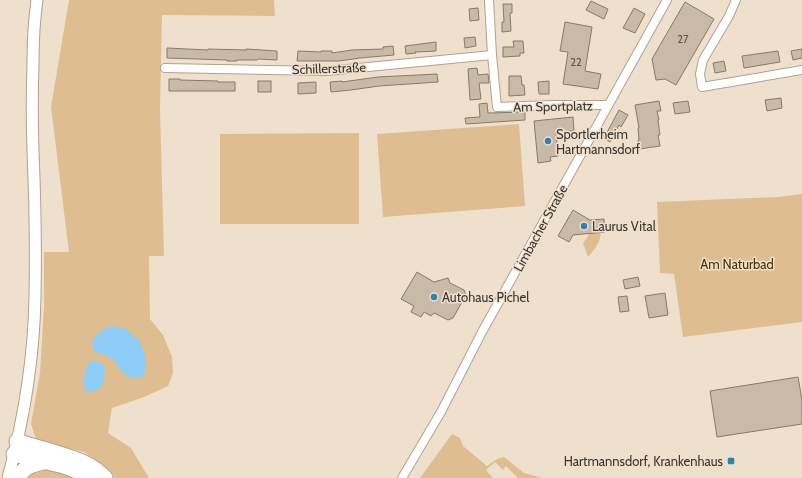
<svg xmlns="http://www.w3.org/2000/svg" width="802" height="478" viewBox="0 0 802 478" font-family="Cabin,sans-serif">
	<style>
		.green { fill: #debe90 }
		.water { fill: #8ecdf5 }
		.building { fill: #c8baa7; stroke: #877a68 }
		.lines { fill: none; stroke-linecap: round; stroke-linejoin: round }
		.street-casing { stroke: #b0a28f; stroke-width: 10 }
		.secondary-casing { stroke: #b0a28f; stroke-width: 13 }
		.highway-casing { stroke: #b0a28f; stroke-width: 17 }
		.street { stroke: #fff; stroke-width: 8 }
		.secondary { stroke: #fff; stroke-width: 11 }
		.highway { stroke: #fff; stroke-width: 15 }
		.poi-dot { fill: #2d84b3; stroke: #eee0cc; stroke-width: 1.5 }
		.labels { text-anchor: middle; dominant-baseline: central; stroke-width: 3; stroke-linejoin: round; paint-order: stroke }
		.number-label { font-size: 11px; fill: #5e564c }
		.street-label { font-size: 13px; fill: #3b352e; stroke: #eee0cc }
		.poi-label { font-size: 13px; fill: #3b352e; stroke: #eee0cc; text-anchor: start }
		.park-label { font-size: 13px; fill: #493000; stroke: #eee0cc }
	</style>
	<rect width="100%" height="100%" fill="#eee0cc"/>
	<g class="green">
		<polygon points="69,0 274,0 275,16 162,15 160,110 164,256 149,256 150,319 163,335 172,357 173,373 168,386 144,397 112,408 108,433 131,448 149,478 115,478 113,474 84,452 52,444 36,439 31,424 40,373 44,307 44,252 69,252 51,107"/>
		<polygon points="519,124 525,206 383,217 377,134"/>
		<polygon points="359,133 359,224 220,224 220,134"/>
		<polygon points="802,194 802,322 683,337 674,274 660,273 657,202 778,197"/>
		<path d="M601,232C600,243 595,249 588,257L583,243L587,238L589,234Z"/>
		<polygon points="452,434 460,438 463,446 487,466 497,459 504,457 524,473 542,478 518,478 506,466 503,470 495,462 486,470 493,478 420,478"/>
		<polygon points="40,469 59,470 76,478 25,478 28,474"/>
	</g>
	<g class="water">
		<polygon points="110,326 124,328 139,340 146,358 146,370 142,377 135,378 126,376 119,368 113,359 94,351 92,341 98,333"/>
		<path d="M92,361L102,363L105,369L104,380L100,389L94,391L87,392C80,383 85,373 88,363Z"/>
	</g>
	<g class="building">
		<polygon points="591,1 608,9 604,19 586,10"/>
		<polygon points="685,2 714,19 676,85 665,79 656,80 652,59"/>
		<polygon points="503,4 512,4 512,13 510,13 511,31 502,32 502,22 504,22"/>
		<polygon points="478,8 479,20 470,21 469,9"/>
		<polygon points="634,8 645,14 635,33 623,28"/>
		<polygon points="565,22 592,27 585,71 601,74 598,89 563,84 568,52 560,51"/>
		<polygon points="475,37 476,46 465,48 464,38"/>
		<polygon points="513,41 523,41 524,53 520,53 520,56 503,57 503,47 514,47"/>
		<polygon points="436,42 436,51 415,52 416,53 406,54 405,46"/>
		<polygon points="393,46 394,55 360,58 339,61 297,61 298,51 321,52 321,51 332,51 332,53 352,50 383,49 383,47"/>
		<polygon points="167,48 208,50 208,49 246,50 246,49 277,51 277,60 258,59 257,60 237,60 237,61 227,61 227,60 167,58"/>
		<polygon points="802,49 802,58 793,60 791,51"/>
		<polygon points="778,51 780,62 744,68 742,56"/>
		<polygon points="724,61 726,71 715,73 713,63"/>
		<polygon points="477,68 478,75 488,74 489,83 479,83 481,99 470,100 468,69"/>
		<polygon points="437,74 438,82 379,86 351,90 331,92 330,82 342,81 342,82 378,77"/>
		<polygon points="509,76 521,76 522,85 524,85 525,95 509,96"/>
		<polygon points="169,79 180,79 180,80 218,81 218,82 235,82 235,91 169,91"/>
		<rect x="258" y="81" width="13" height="11"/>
		<polygon points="549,81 549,94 539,94 538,82"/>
		<polygon points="316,82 316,93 298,94 298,83"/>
		<polygon points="781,98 782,108 767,111 765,100"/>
		<polygon points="659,101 661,111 657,111 659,120 658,120 660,135 658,135 660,146 639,149 638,140 639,140 638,128 639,128 635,105"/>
		<polygon points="688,101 690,112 675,114 673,103"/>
		<polygon points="487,103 488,113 525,112 525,120 466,124 465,118 480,117 479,104"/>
		<polygon points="619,110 628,115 621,127 619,125 610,142 604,138"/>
		<polygon points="573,117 574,131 556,132 558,156 550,157 551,161 538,163 534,121"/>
		<polygon points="573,210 590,220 604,219 605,232 573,235 569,242 558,236"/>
		<polygon points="417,272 434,282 448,278 450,283 464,290 466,295 453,318 448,320 434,313 431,316 424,312 421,317 411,312 414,306 401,299"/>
		<polygon points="638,277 640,286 625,289 623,280"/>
		<polygon points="665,293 668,315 649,318 645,296"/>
		<polygon points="627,296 629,311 620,312 618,297"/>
		<polygon points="798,377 802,400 802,424 717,437 710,391"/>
	</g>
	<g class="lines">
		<g class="street-casing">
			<g id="street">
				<polyline points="489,0 492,55 497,107 554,105 608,105"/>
				<polyline points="736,0 729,16 703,60 700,74 702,87 802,70"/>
				<polyline points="165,68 327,71 492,55"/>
				<polyline points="402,478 441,412 482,332 667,0"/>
			</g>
		</g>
		<g class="secondary-casing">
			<path id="secondary" d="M8,478C24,419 34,357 35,296C36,248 35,199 33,151C32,122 32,93 33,63C33,42 34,21 37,0"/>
		</g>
		<g class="highway-casing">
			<g id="highway">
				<path d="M17,441C28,445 39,448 50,451C70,457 90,462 105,478"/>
				<polyline points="14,454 64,466 80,472 89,478"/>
				<path d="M18,478C23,467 33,464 44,462"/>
			</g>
		</g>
		<use href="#street" class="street"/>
		<use href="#secondary" class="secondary"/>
		<use href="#highway" class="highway"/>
	</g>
	<g class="poi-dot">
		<circle cx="548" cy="141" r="4"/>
		<circle cx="584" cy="226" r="4"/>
		<circle cx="434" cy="297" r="4"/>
		<rect x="727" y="457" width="8" height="8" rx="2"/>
	</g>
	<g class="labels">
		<g class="number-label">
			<text x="683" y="39">27</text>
			<text x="576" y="62">22</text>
		</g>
		<g class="street-label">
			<text transform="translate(329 68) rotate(-2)">Schillerstraße</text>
			<text transform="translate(553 106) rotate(-1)">Am Sportplatz</text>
			<text transform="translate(540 228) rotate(-61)">Limbacher Straße</text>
		</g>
		<g class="poi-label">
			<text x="556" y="134">Sportlerheim<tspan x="556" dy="15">Hartmannsdorf</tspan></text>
			<text x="592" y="226">Laurus Vital</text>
			<text x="442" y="297">Autohaus Pichel</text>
			<text x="723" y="461" text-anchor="end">Hartmannsdorf, Krankenhaus</text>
		</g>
		<g class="park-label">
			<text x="737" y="264">Am Naturbad</text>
		</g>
	</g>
</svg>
